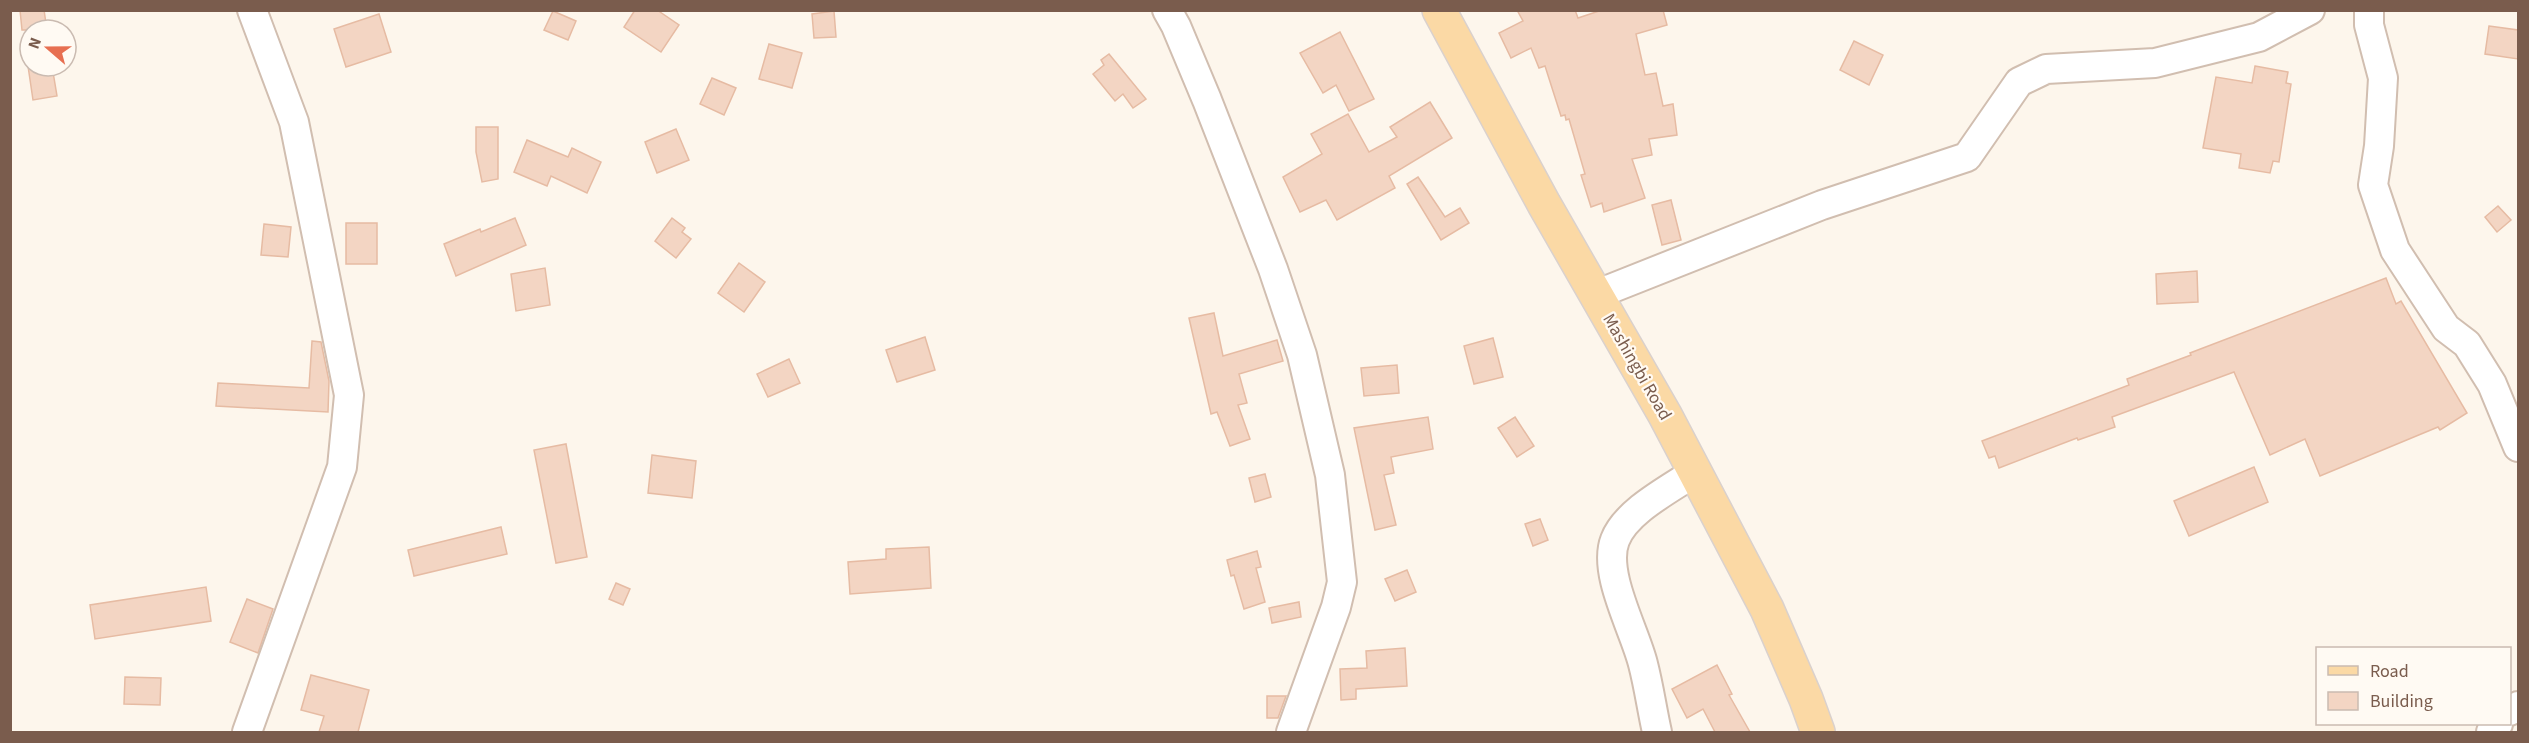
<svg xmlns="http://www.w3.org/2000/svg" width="2529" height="743" viewBox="0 0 2529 743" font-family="'Source Sans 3',sans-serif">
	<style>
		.building { fill: #f3d5c3; stroke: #e6bba3; stroke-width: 1.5 }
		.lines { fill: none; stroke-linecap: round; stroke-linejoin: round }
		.minor-casing { stroke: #d1beb0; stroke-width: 32 }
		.major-casing { stroke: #dad1cd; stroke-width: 36 }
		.minor { stroke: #fff; stroke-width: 28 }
		.major { stroke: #fbd9a5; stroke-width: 33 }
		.labels { text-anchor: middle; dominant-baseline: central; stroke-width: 4.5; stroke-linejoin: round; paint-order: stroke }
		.street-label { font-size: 18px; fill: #7a5c4d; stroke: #fffaf3 }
	</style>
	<rect width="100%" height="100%" fill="#fdf6ec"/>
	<g class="building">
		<polygon points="20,10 44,10 47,30 22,30"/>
		<polygon points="635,10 657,10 679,25 661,52 624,27"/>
		<polygon points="1517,10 1575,10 1578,18 1602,10 1663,10 1667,25 1636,34 1645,75 1656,73 1663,106 1673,104 1677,135 1649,139 1652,155 1632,159 1645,198 1604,212 1602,203 1591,207 1581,175 1585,174 1569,119 1566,120 1565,115 1561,116 1545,66 1539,68 1531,48 1511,58 1499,33 1523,21"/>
		<polygon points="553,11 576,21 568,40 544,30"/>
		<polygon points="834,11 836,37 814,38 812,14"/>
		<polygon points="379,14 391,52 346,67 334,29"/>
		<polygon points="2489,26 2518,30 2518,59 2485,54"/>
		<polygon points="1340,32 1374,99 1349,111 1336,85 1323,93 1300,53"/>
		<polygon points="1854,41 1883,55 1869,85 1840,70"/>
		<polygon points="769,44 802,53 792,88 759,79"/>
		<polygon points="1109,54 1146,99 1133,108 1123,94 1115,101 1093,74 1104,65 1101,60"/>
		<polygon points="28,66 52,66 57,96 33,100"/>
		<polygon points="2255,66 2288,72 2286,83 2291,84 2279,162 2273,161 2270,173 2239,168 2241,154 2203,148 2216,77 2252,83"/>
		<polygon points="712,78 736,88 724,115 700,104"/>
		<polygon points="1430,102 1452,138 1389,176 1395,188 1337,220 1326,200 1300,212 1283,177 1322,154 1311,134 1348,114 1369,152 1397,137 1390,127"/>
		<polygon points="476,127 498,127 498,179 482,182 476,152"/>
		<polygon points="676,129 689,160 657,173 645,142"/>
		<polygon points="527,140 568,157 572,148 601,162 587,193 551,176 547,186 514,172"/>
		<polygon points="1418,177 1445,217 1460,208 1469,223 1441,240 1407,184"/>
		<polygon points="1671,200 1681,240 1662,245 1652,205"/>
		<polygon points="2498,206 2511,220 2497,232 2485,217"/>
		<polygon points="515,218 526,245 456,276 444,244 480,229 481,232"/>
		<polygon points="672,218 685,228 682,232 691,239 676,258 655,241"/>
		<rect x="346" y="223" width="31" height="41"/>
		<polygon points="264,224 291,227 288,257 261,255"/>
		<polygon points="739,263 765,282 744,312 718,293"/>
		<polygon points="545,268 550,305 516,311 511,274"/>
		<polygon points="2197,271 2198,302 2157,304 2156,274"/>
		<polygon points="2386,278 2396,304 2401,301 2467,413 2440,430 2438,427 2320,476 2305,439 2270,455 2234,372 2112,417 2115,427 2078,440 2077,438 1999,468 1995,456 1989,458 1982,441 2129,385 2127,379 2191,355 2190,353"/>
		<polygon points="1214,313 1223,356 1277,340 1283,361 1239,374 1247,403 1238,405 1250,439 1230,446 1217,412 1211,414 1189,318"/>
		<polygon points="925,337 935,370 897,382 886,350"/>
		<polygon points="1493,338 1503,377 1474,384 1464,346"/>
		<polygon points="312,341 321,342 329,381 328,412 216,406 218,383 309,388"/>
		<polygon points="789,359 800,383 768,397 757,374"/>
		<polygon points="1397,365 1399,393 1364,396 1361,368"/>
		<polygon points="1428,417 1433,449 1391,457 1394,473 1384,475 1396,525 1375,530 1354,428"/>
		<polygon points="1515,417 1534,446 1517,457 1498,428"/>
		<polygon points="566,444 587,557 556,563 534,450"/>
		<polygon points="652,455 696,461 692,498 648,493"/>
		<polygon points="2254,467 2268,502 2189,536 2174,501"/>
		<polygon points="1265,474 1271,497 1255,502 1249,478"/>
		<polygon points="1540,519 1548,540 1533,546 1525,524"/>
		<polygon points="501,527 507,554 414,576 408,550"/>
		<polygon points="929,547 931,588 850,594 848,562 886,559 886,549"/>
		<polygon points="1257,551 1261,567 1256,568 1265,602 1244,609 1234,575 1231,576 1227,560"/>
		<polygon points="1407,570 1416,592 1395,601 1385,579"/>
		<polygon points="616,583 630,589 623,605 609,599"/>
		<polygon points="206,587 211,621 95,639 90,605"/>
		<polygon points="247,599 273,609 258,653 230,642"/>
		<polygon points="1299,602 1301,617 1272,623 1269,608"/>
		<polygon points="1405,648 1407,686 1356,689 1356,699 1341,700 1340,669 1367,668 1366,651"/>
		<polygon points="1717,665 1732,694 1729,695 1750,732 1715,732 1703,709 1687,718 1672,689"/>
		<polygon points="311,675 369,690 358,732 319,732 324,716 301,710"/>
		<polygon points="125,677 161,678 160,705 124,704"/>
		<polygon points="1267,696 1286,696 1278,718 1267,718"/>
	</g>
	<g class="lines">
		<g class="minor-casing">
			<g id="minor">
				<polyline points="1167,10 1176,26 1207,100 1273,269 1302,355 1330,475 1342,582 1336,607 1291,732"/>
				<polyline points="2369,10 2369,25 2383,78 2379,146 2373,185 2395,250 2446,328 2467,344 2492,384 2518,447"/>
				<polyline points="1595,295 1822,205 1967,157 2019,82 2046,69 2155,63 2259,37 2310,10"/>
				<polyline points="2510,711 2518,706"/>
				<polyline points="247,732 342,467 349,395 294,122 252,10"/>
				<path d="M1657,732C1652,710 1649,687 1643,664C1635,631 1602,573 1615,540C1626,511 1670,489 1695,472"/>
				<polyline points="2491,732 2498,724"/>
			</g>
		</g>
		<g class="major-casing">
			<polyline id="major" points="1439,10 1544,204 1665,415 1767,609 1806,699 1818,732"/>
		</g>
		<use href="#minor" class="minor"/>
		<use href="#major" class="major"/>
	</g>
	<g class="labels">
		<g class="street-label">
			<text transform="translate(1637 367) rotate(60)">Mashingbi Road</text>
		</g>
	</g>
	<rect width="2529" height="743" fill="none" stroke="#7a5c4d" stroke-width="24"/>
	<rect x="2316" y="647" width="195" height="78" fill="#fffaf3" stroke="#cabbb1" stroke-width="1.5"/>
	<rect x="2328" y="666" width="30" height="9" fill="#fbd9a5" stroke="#cabbb1" stroke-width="1.5"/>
	<text x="2370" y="677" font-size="18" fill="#7a5c4d">Road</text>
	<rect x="2328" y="692" width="30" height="18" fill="#f3d5c3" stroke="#cabbb1" stroke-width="1.5"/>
	<text x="2370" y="707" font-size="18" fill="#7a5c4d">Building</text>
	<g transform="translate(48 48) rotate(290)"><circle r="28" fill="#fffaf3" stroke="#cabbb1" stroke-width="1.5"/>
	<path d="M0-4.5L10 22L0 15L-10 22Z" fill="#e76f51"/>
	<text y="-9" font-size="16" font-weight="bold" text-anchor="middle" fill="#7a5c4d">N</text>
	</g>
</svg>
